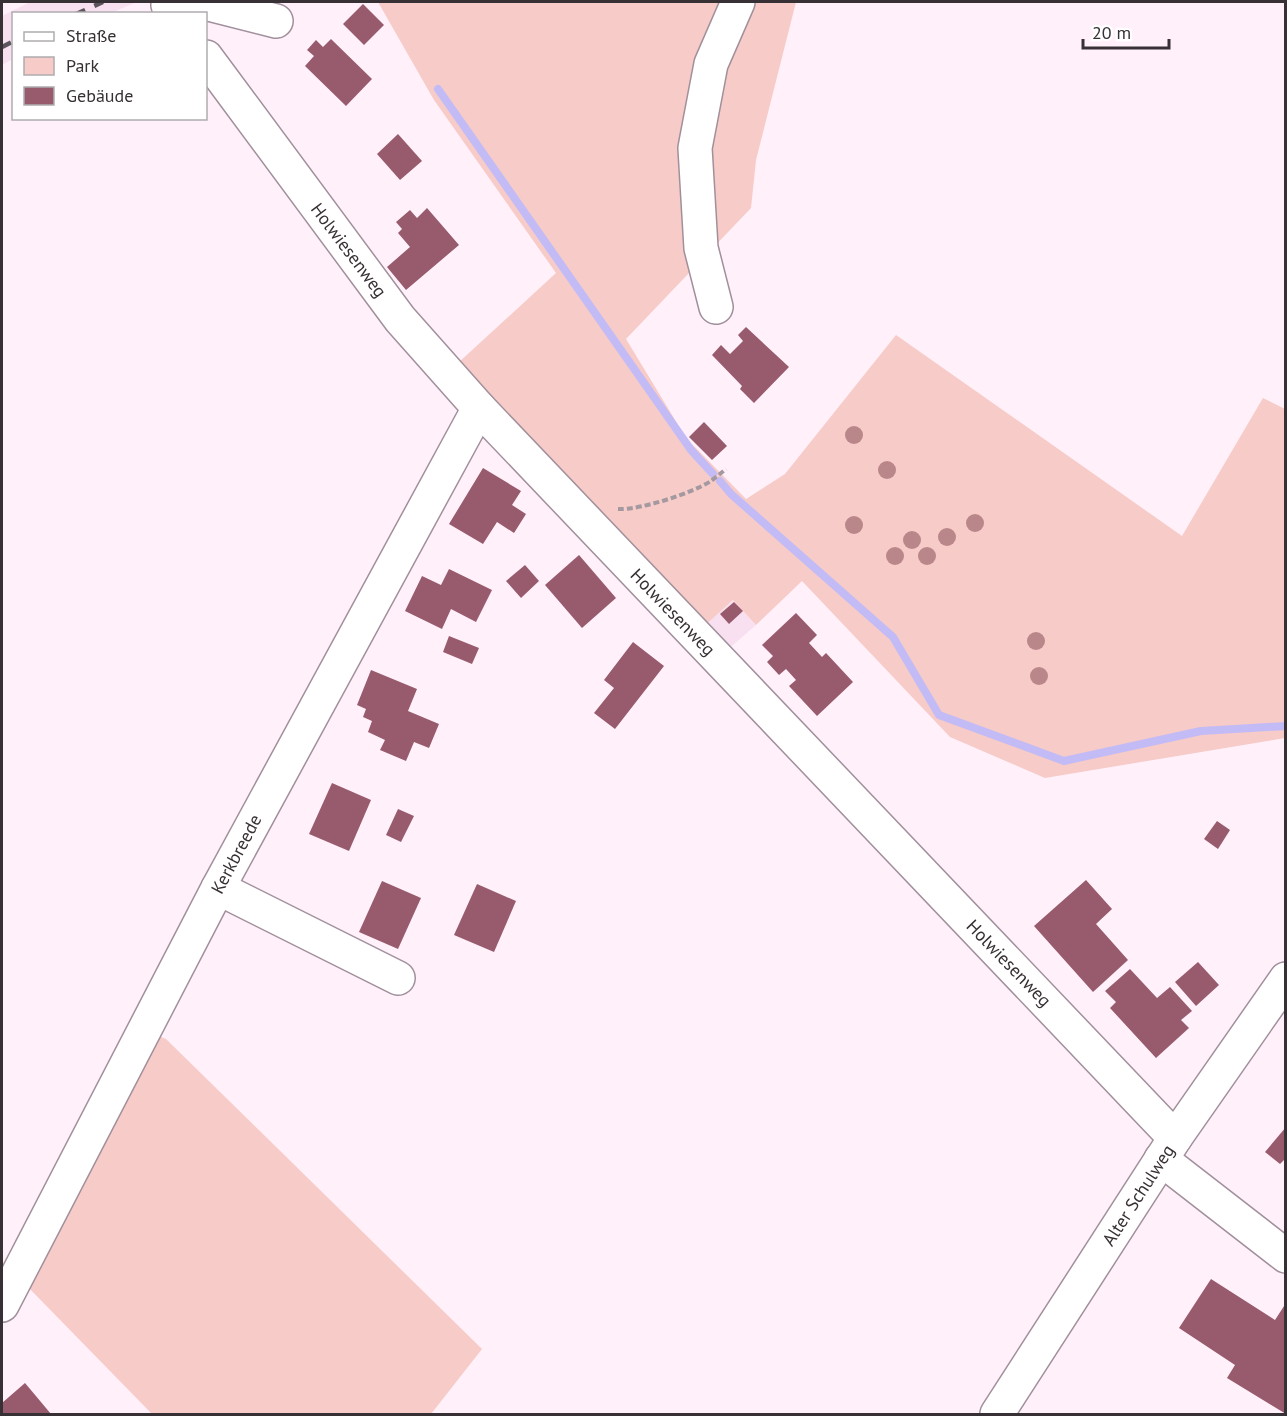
<svg xmlns="http://www.w3.org/2000/svg" width="1287" height="1416" viewBox="0 0 1287 1416" font-family="'PT Sans',sans-serif">
	<style>
		.built { fill: #f9e0f1 }
		.green { fill: #f7cbc7 }
		.lines { fill: none; stroke-linecap: round; stroke-linejoin: round }
		.stream { stroke: #c3bbf6; stroke-width: 8 }
		.building { fill: #975b6d }
		.minor-casing { stroke: #a1909c; stroke-width: 36 }
		.path { stroke: #a499a0; stroke-width: 4; stroke-dasharray: 6 3; stroke-linecap: butt }
		.minor { stroke: #fff; stroke-width: 33 }
		.rail { stroke: #5c545a; stroke-width: 4.5; stroke-dasharray: 10 10; stroke-linecap: butt }
		.tree { fill: #b9868a }
		.labels { text-anchor: middle; dominant-baseline: central; stroke-width: 6; stroke-linejoin: round; paint-order: stroke }
		.street-label { font-size: 18px; fill: #373035; stroke: #fff }
	</style>
	<rect width="100%" height="100%" fill="#fff0fa"/>
	<g class="built">
		<polygon points="30,2 137,2 111,13 14,14 13,59 2,65 2,16"/>
		<polygon points="733,600 756,625 710,665 688,641"/>
	</g>
	<g class="green">
		<polygon points="378,2 796,2 756,160 751,208 626,339 686,438 746,499 785,474 896,335 1182,536 1263,398 1285,409 1285,738 1045,778 950,737 802,581 756,625 733,600 688,641 444,376 556,273 434,100"/>
		<polygon points="156,1035 166,1039 482,1349 431,1414 152,1414 26,1285"/>
	</g>
	<g class="lines">
		<g class="stream">
			<polyline points="438,89 691,450 713,474"/>
			<polyline points="720,481 731,494 893,637 939,715 1064,761 1201,731 1286,726"/>
		</g>
	</g>
	<g class="building">
		<polygon points="363,4 384,25 364,45 343,24"/>
		<polygon points="331,39 372,79 346,106 305,66 314,56 307,50 316,40 323,47"/>
		<polygon points="398,134 422,161 400,180 377,154"/>
		<polygon points="427,208 459,245 406,290 387,267 410,247 398,233 402,229 396,222 410,210 417,218"/>
		<polygon points="746,327 789,367 754,403 740,389 742,386 712,355 721,345 730,354 743,341 738,335"/>
		<polygon points="704,422 727,446 712,460 689,437"/>
		<polygon points="483,468 521,491 512,505 526,514 514,533 497,522 483,544 449,524"/>
		<polygon points="579,555 616,598 582,628 545,585"/>
		<polygon points="525,565 539,581 521,598 506,581"/>
		<polygon points="449,569 492,590 476,622 451,609 442,629 405,611 422,576 441,585"/>
		<polygon points="734,602 743,611 729,624 720,614"/>
		<polygon points="796,613 817,635 809,643 822,657 826,653 853,682 817,716 789,686 796,680 786,669 779,675 767,662 773,656 762,645"/>
		<polygon points="449,636 479,648 472,664 443,652"/>
		<polygon points="633,642 664,666 615,729 594,713 614,688 604,680"/>
		<polygon points="371,670 417,689 408,711 439,724 429,748 414,742 406,761 380,750 385,740 368,732 372,721 363,717 366,709 357,705"/>
		<polygon points="332,783 371,800 349,851 309,834"/>
		<polygon points="398,809 414,816 401,842 386,835"/>
		<polygon points="1217,821 1230,830 1218,849 1204,839"/>
		<polygon points="1086,880 1112,909 1096,924 1128,960 1093,992 1034,926"/>
		<polygon points="382,881 421,898 398,949 359,932"/>
		<polygon points="477,884 516,901 494,952 454,935"/>
		<polygon points="1198,962 1219,985 1196,1006 1175,982"/>
		<polygon points="1130,969 1157,998 1170,987 1192,1011 1181,1020 1189,1028 1156,1058 1110,1008 1116,1002 1105,991"/>
		<polygon points="1286,1127 1286,1158 1280,1164 1265,1152"/>
		<polygon points="1211,1279 1275,1320 1286,1303 1286,1414 1227,1378 1235,1365 1179,1328"/>
		<polygon points="25,1383 51,1414 2,1414 2,1403"/>
	</g>
	<g class="lines">
		<g class="minor-casing">
			<g id="minor">
				<polyline points="201,2 276,21"/>
				<polyline points="168,5 188,2"/>
				<polyline points="206,57 400,319 479,408 1175,1138"/>
				<polyline points="716,307 701,248 695,148 711,64 738,2"/>
				<polyline points="218,888 398,978"/>
				<polyline points="1161,1159 1286,1256"/>
				<polyline points="2,1305 218,888 479,408"/>
				<polyline points="997,1414 1175,1138 1286,979"/>
			</g>
		</g>
		<path class="path" d="M618,509C641,510 692,493 711,481C716,477 721,473 726,469"/>
		<use href="#minor" class="minor"/>
		<g class="rail">
			<polyline points="76,14 103,2"/>
			<polyline points="2,47 14,41"/>
		</g>
	</g>
	<g class="tree">
		<circle cx="854" cy="435" r="9"/>
		<circle cx="887" cy="470" r="9"/>
		<circle cx="975" cy="523" r="9"/>
		<circle cx="854" cy="525" r="9"/>
		<circle cx="947" cy="537" r="9"/>
		<circle cx="912" cy="540" r="9"/>
		<circle cx="895" cy="556" r="9"/>
		<circle cx="927" cy="556" r="9"/>
		<circle cx="1036" cy="641" r="9"/>
		<circle cx="1039" cy="676" r="9"/>
	</g>
	<g class="labels">
		<g class="street-label">
			<text transform="translate(349 250) rotate(53)">Holwiesenweg</text>
			<text transform="translate(673 612) rotate(46)">Holwiesenweg</text>
			<text transform="translate(236 854) rotate(-62)">Kerkbreede</text>
			<text transform="translate(1009 963) rotate(46)">Holwiesenweg</text>
			<text transform="translate(1138 1195) rotate(-57)">Alter Schulweg</text>
		</g>
	</g>
	<rect width="1287" height="1416" fill="none" stroke="#373035" stroke-width="6"/>
	<rect x="12" y="12" width="195" height="108" fill="#ffffff" stroke="#afacae" stroke-width="1.5"/>
	<rect x="24" y="32" width="30" height="9" fill="#ffffff" stroke="#afacae" stroke-width="1.5"/>
	<text x="66" y="42" font-size="18" fill="#373035">Straße</text>
	<rect x="24" y="57" width="30" height="18" fill="#f7cbc7" stroke="#afacae" stroke-width="1.5"/>
	<text x="66" y="72" font-size="18" fill="#373035">Park</text>
	<rect x="24" y="87" width="30" height="18" fill="#975b6d" stroke="#afacae" stroke-width="1.5"/>
	<text x="66" y="102" font-size="18" fill="#373035">Gebäude</text>
	<path d="M1083 39v9h86v-9" fill="none" stroke="#373035" stroke-width="3"/>
	<text x="1092" y="39" font-size="18" fill="#373035" stroke="#ffffff" stroke-width="4.5" paint-order="stroke">20 m</text>
</svg>
